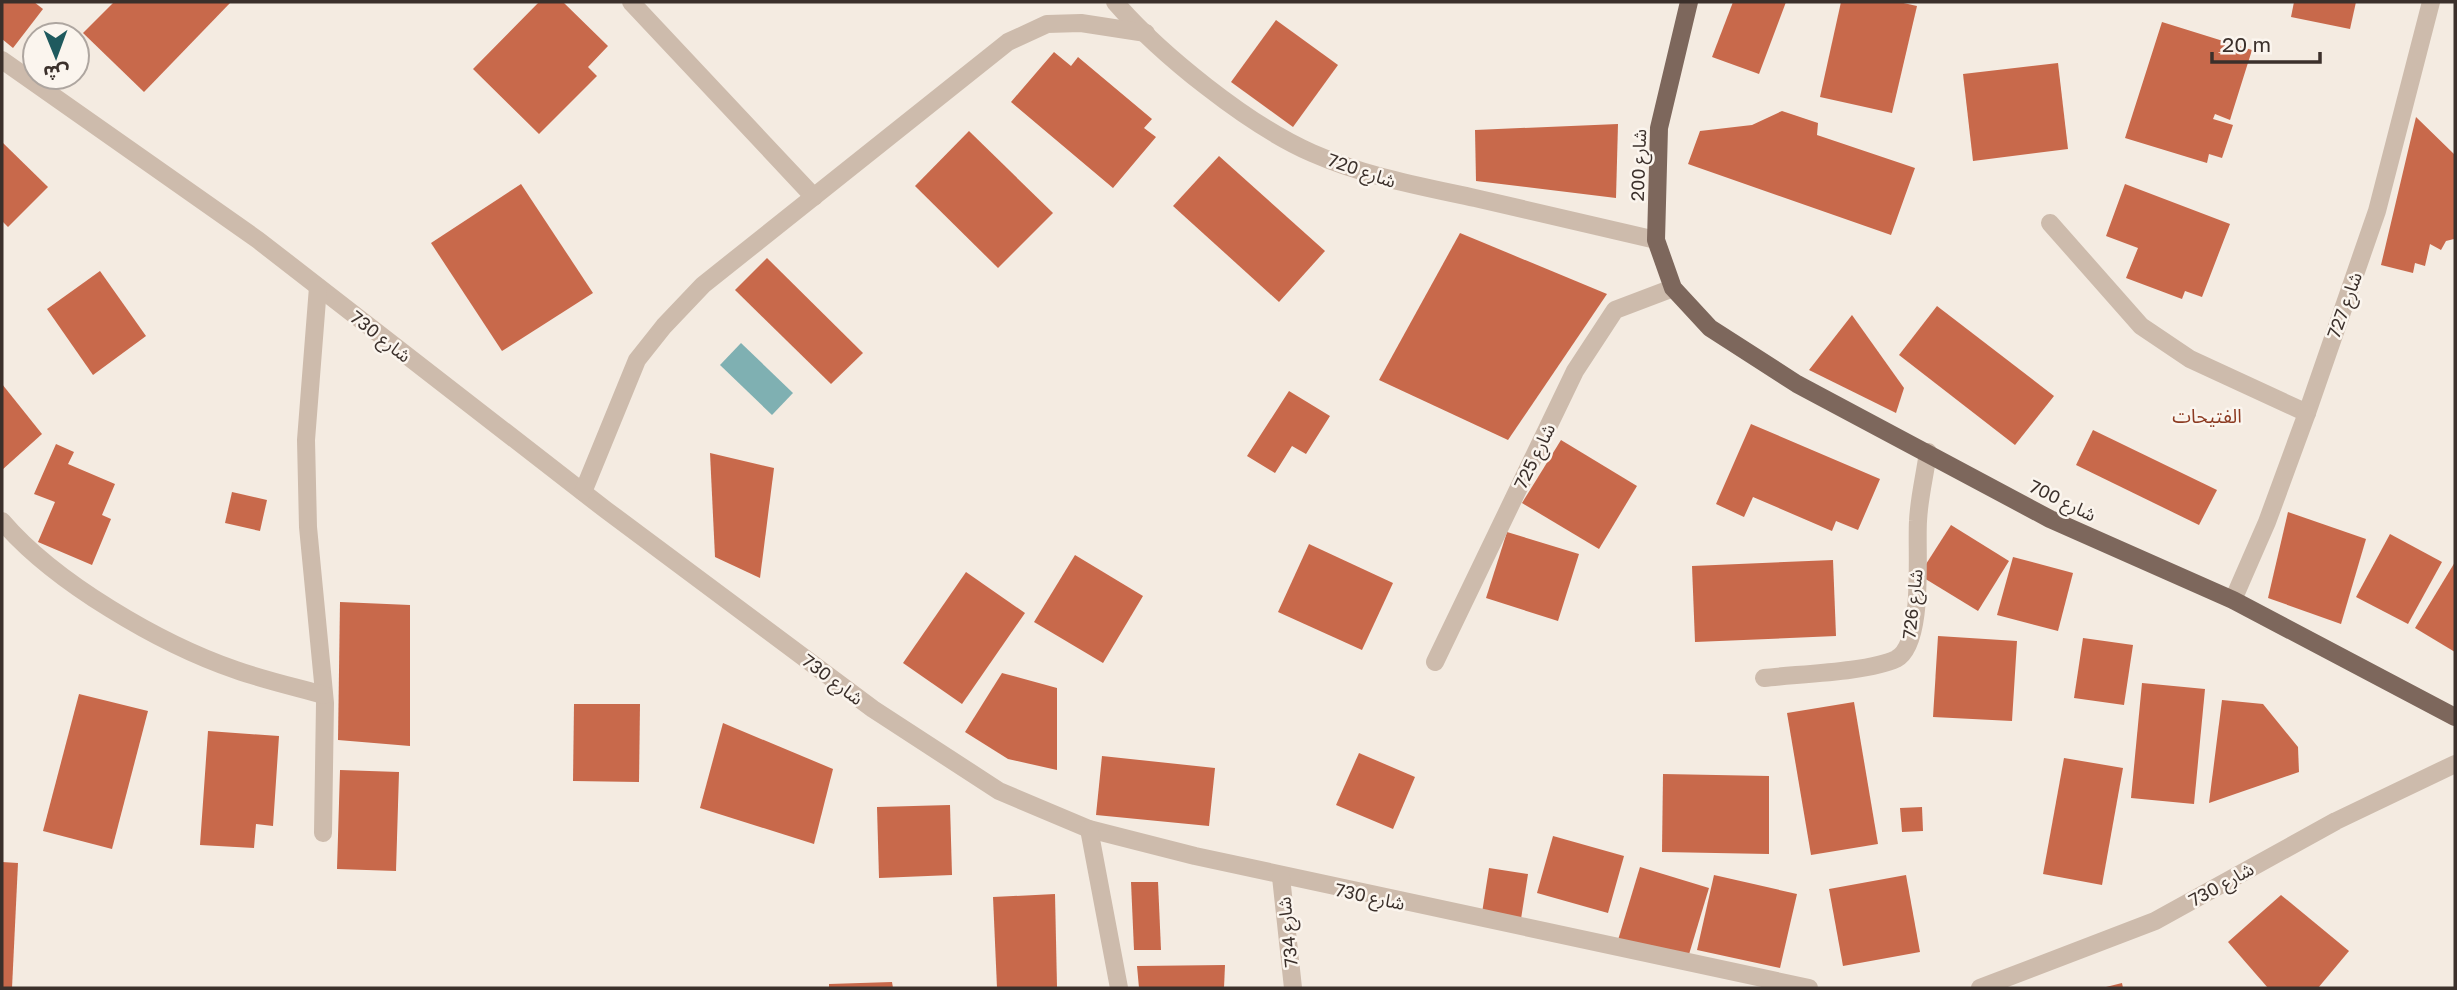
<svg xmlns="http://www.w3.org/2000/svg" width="2457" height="990" viewBox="0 0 2457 990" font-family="'Golos Text','Noto Sans Arabic',sans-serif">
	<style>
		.water { fill: #7fb0b2 }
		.building { fill: #c8694b }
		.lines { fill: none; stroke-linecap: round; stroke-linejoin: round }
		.minor { stroke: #cdbbac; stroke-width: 18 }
		.major { stroke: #7d675c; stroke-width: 18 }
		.labels { text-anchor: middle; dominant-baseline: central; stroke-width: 5; stroke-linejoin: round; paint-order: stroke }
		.street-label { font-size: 18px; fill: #3b302b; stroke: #fbf5ee }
		.neighbourhood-label { font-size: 19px; fill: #8c3b22; stroke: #fbf5ee }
	</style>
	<rect width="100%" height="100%" fill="#f4ebe1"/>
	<polygon class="water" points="741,343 793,393 772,415 720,365"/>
	<g class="building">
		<polygon points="2,2 34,2 43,9 13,48 2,39"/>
		<polygon points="114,2 231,2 144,92 83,33"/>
		<polygon points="539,2 563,2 608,46 588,67 597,76 539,134 473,69"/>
		<polygon points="1733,2 1786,2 1759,74 1712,57"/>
		<polygon points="1841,2 1899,2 1917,6 1892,113 1820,97"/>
		<polygon points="2294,2 2356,2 2350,29 2291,17"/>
		<polygon points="1276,20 1338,65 1293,127 1231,82"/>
		<polygon points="2162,22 2252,50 2230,120 2215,114 2213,119 2233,125 2222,158 2209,154 2207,163 2125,138"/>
		<polygon points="1054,52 1071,66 1078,57 1152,119 1144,128 1156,137 1113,188 1011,102"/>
		<polygon points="2058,63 2068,149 1973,161 1963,74"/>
		<polygon points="1782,111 1818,123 1817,135 1915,168 1891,235 1688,164 1700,131 1752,125"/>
		<polygon points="2416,117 2455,155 2455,234 2454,239 2446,241 2441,250 2430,244 2425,266 2415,263 2413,273 2381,265"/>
		<polygon points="1618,124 1616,198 1476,181 1475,130"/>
		<polygon points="969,131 1053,213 998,268 915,186"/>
		<polygon points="2,142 48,187 8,227 2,221"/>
		<polygon points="1219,156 1325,251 1279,302 1173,206"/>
		<polygon points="521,184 593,293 502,351 431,243"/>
		<polygon points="2125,184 2230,224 2202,297 2185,291 2182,299 2126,278 2138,248 2106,236"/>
		<polygon points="1460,233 1607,294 1508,440 1379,380"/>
		<polygon points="767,258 863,353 831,384 735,290"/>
		<polygon points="100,271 146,336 93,375 47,309"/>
		<polygon points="1937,306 2054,396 2015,445 1899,355"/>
		<polygon points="1852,315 1904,388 1896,413 1809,370"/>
		<polygon points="2,384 42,434 2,470"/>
		<polygon points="1289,391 1330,416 1306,454 1292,446 1275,473 1247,456"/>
		<polygon points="1751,424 1880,479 1858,530 1836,521 1832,531 1753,497 1744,517 1716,504"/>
		<polygon points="2093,430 2217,490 2199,525 2076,465"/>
		<polygon points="1561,440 1637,486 1599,549 1522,503"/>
		<polygon points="56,444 74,452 68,464 115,484 102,515 111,519 92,565 38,542 55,502 34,494"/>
		<polygon points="710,453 774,468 760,578 715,557"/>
		<polygon points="232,492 267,500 260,531 225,523"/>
		<polygon points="2288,512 2366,539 2341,624 2268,598"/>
		<polygon points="1951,525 2009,561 1978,611 1919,575"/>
		<polygon points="1507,532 1579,554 1558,621 1486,598"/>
		<polygon points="2390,534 2442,562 2408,624 2356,597"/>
		<polygon points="1309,544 1393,583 1362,650 1278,612"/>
		<polygon points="1075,555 1143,596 1103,663 1034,622"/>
		<polygon points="2013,557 2073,573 2058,631 1997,615"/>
		<polygon points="1833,560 1836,636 1695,642 1692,566"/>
		<polygon points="2455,562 2455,652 2415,628"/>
		<polygon points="966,572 1025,613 962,704 903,663"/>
		<polygon points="340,602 410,605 410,746 338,740"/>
		<polygon points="1938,636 2017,641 2012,721 1933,717"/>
		<polygon points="2083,638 2133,645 2124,705 2074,698"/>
		<polygon points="1002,673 1057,688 1057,770 1008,759 965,732"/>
		<polygon points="2142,683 2205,689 2194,804 2131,798"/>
		<polygon points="79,694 148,711 112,849 43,831"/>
		<polygon points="2222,700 2263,704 2298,747 2299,772 2209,803"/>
		<polygon points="1854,702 1878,844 1811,855 1787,713"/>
		<polygon points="574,704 640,704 639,782 573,781"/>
		<polygon points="723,723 833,769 814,844 700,808"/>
		<polygon points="208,731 279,736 273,826 256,824 254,848 200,845"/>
		<polygon points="1359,753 1415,777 1393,829 1336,805"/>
		<polygon points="1102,756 1215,768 1209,826 1096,815"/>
		<polygon points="2064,758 2123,768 2102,885 2043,874"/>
		<polygon points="340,770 399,772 396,871 337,869"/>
		<polygon points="1663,774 1769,776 1769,854 1662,852"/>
		<polygon points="950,805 952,875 879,878 877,807"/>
		<polygon points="1922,807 1923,831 1902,832 1900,808"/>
		<polygon points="1553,836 1624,856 1608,913 1537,893"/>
		<polygon points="2,862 18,863 12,988 2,988"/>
		<polygon points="1640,867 1709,888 1687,961 1618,940"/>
		<polygon points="1489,868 1528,874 1521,919 1482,913"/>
		<polygon points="1714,875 1797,894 1780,968 1697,950"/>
		<polygon points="1906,875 1920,952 1843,966 1829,889"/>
		<polygon points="1131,882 1158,882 1161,950 1134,950"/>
		<polygon points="1055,894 1057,987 997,988 993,897"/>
		<polygon points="2281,895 2349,951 2318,988 2268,988 2228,942"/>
		<polygon points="1225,965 1224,988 1139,988 1137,966"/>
		<polygon points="892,982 893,988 829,988 829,984"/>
		<polygon points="2122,983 2123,988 2106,988 2106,987"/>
	</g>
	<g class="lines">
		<g class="minor">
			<polyline points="631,2 814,197"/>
			<path d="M1115,2C1160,54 1248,125 1312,153C1364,176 1420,186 1475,198C1536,212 1596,226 1656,240"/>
			<polyline points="2,60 258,240 606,510 873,709 999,791 1089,829 1195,856 1809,988"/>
			<polyline points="2050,223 2141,326 2190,359 2307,413"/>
			<polyline points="318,287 306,440 308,527 325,703 323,833"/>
			<polyline points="583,492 637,360 664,326 703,285 1008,42 1047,24 1081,23 1146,33"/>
			<path d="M2,521C54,582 160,644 236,670C264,680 295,687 324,695"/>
			<polyline points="2233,600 2267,522 2307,413 2377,211 2431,2"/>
			<polyline points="1435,662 1575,371 1615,310 1673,288"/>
			<path d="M1764,678C1797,674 1869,672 1896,659C1925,644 1916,551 1918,521C1919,498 1925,475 1928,452"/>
			<polyline points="1089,829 1119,988"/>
			<polyline points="1281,877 1293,988"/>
			<polyline points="1980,988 2155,921 2336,821 2455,764"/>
		</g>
		<polyline class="major" points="1689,2 1659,128 1656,240 1673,288 1710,328 1797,384 2050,519 2233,600 2455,717"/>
	</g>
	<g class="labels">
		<g class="street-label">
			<text transform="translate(1638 165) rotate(-88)">شارع 200</text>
			<text transform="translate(1362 170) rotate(19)">شارع 720</text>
			<text transform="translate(2344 305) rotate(-70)">شارع 727</text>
			<text transform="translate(381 336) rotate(38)">شارع 730</text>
			<text transform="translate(1534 456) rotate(-64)">شارع 725</text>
			<text transform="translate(2063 500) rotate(26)">شارع 700</text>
			<text transform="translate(1912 604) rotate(-84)">شارع 726</text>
			<text transform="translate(833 679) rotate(37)">شارع 730</text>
			<text transform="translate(2221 884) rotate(-29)">شارع 730</text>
			<text transform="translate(1370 896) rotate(12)">شارع 730</text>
			<text transform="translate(1287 932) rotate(-96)">شارع 734</text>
		</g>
		<g class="neighbourhood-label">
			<text x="2207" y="415">الفتيحات</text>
		</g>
	</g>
	<rect width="2457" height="990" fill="none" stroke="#3b302b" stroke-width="7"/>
	<g transform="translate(56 56) rotate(179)"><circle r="33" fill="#fbf5ee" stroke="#aea6a0" stroke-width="2"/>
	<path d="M0-5L12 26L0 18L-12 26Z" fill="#1f5a5e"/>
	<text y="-10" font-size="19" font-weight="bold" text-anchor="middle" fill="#3b302b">ش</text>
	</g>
	<path d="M2212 52v10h108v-10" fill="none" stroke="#3b302b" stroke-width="3.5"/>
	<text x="2222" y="52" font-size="21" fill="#3b302b" stroke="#fbf5ee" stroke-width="5" paint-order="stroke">20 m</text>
</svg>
